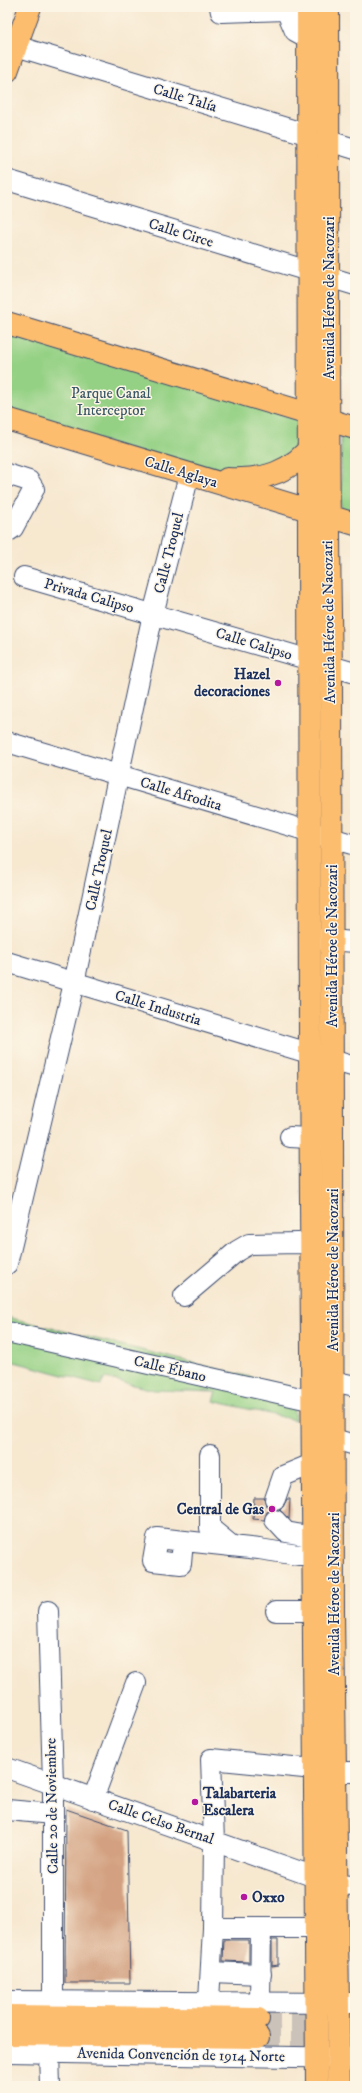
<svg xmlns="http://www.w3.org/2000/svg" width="362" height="2093" viewBox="0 0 362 2093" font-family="'IM FELL DW Pica',serif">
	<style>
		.green { fill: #95d185; stroke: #588072 }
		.building { fill: #d3a181 }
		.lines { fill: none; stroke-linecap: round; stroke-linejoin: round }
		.major-tunnel { stroke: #cbc3b9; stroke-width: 22; stroke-dasharray: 22 11; stroke-linecap: butt }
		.minor-casing { stroke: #3c4b6f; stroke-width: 22 }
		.major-casing { stroke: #3c4b6f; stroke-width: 24 }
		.minor { stroke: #fff; stroke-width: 20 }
		.major { stroke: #fcbd6e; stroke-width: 22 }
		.poi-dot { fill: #b5179e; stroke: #fcf5e5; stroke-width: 1.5 }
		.labels { text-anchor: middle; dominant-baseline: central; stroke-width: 3; stroke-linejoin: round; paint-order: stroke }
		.street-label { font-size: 15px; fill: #1b2f5e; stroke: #fcf5e5 }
		.park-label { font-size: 15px; fill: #3a5868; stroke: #fcf5e5 }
		.poi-label { font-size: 15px; font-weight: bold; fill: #1b2f5e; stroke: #fcf5e5; text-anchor: end }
	</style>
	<rect width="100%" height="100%" fill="#fcf5e5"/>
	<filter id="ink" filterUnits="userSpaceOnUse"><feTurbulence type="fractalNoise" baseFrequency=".025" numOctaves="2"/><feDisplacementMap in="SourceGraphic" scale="8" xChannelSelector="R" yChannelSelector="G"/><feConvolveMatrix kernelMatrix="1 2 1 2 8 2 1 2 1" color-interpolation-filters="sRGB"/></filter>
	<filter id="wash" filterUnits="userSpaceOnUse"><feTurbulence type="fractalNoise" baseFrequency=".012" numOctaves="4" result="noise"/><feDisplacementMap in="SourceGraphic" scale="16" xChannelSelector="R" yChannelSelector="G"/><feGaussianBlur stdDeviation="0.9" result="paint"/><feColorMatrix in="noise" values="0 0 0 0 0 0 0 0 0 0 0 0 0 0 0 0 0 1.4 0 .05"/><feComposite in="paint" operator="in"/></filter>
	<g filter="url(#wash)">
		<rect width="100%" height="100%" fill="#f7e8d0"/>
		<g class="green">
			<polygon points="7,331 303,421 304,441 271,464 249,472 201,472 7,410"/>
			<polygon points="341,436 355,441 355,512 341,508"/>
			<polygon points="7,1317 291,1387 295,1420 213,1401 216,1392 154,1390 105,1378 101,1385 7,1360"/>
		</g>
		<g id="blocks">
			<g class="building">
				<polygon points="254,1498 264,1498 266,1506 271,1510 267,1512 264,1520 253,1519"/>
				<polygon points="287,1499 290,1499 289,1519 279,1509 283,1507"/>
				<polygon points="66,1809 127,1830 130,1983 65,1983"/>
				<polygon points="224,1940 249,1940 249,1962 223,1961"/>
				<polygon points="272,1940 278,1940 278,1965 272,1966"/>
			</g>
		</g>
	</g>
	<g filter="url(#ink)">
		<use href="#blocks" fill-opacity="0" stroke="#3c4b6f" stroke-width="1"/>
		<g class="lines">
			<g class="major-tunnel">
				<polyline points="258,2019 355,2020"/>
				<polyline points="258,2037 355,2038"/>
			</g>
			<g class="minor-casing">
				<g id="minor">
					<polyline points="220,7 221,12 286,10 295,31 308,38"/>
					<polyline points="16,46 355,149"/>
					<polyline points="7,180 355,285"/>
					<polyline points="7,474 29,481 34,489 13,528 7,532"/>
					<polyline points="24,577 355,673"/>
					<polyline points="7,742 355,845"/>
					<polyline points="315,939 355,942"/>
					<polyline points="7,962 355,1067"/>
					<polyline points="290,1137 326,1139"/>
					<polyline points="7,1264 74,983 153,614 189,475"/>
					<polyline points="184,1296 237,1251 249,1244 298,1243 328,1245"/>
					<polyline points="7,1332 327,1404"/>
					<polyline points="333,1381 355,1386"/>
					<polyline points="334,1439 355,1445"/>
					<polyline points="210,1455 210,1528 232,1546"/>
					<polyline points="275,1499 283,1476 312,1464"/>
					<polyline points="275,1520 286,1532 313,1537"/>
					<polyline points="183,1541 181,1564 153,1561 157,1538 259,1549 298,1555 313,1555"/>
					<polyline points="48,1611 53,1784 53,2001"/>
					<polyline points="276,1611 329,1611"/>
					<polyline points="7,1768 315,1877"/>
					<polyline points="335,1772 355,1772"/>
					<polyline points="93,1799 136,1683"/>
					<polyline points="7,1810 53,1814"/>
					<polyline points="336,1885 355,1886"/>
					<polyline points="213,1928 214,1841 211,1759 314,1769"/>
					<polyline points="211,1972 261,1974"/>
					<polyline points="7,2001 355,2003"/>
					<polyline points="209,2001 213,1928 315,1928"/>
					<polyline points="260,2002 261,1928"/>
					<polyline points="7,2052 355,2058"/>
					<polyline points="49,2052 50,2086"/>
				</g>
			</g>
			<g class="major-casing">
				<g id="major">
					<polyline points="308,7 310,1053 317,2086"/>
					<path d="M328,7C329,227 326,447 331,666L333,1611L339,2086"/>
					<polyline points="7,71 30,7"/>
					<polyline points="7,323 355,428"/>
					<polyline points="7,419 355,524"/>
					<path d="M227,479C262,481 293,473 314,442"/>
					<polyline points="7,2016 258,2019"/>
					<polyline points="7,2034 258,2037"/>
				</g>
			</g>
			<use href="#minor" class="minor"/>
			<use href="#major" class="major"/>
		</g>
	</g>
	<g class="poi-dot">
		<circle cx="278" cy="683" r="4"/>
		<circle cx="272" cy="1509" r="4"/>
		<circle cx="195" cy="1802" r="4"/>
		<circle cx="244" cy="1897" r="4"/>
	</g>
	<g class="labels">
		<g class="street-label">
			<text transform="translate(185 98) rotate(17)">Calle Talía</text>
			<text transform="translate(181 233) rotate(17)">Calle Circe</text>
			<text transform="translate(329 298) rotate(-90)">Avenida Héroe de Nacozari</text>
			<text transform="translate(181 472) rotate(17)">Calle Aglaya</text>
			<text transform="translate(169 553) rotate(-76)">Calle Troquel</text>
			<text transform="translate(89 596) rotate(16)">Privada Calipso</text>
			<text transform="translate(329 622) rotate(-91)">Avenida Héroe de Nacozari</text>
			<text transform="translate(254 644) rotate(17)">Calle Calipso</text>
			<text transform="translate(181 794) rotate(17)">Calle Afrodita</text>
			<text transform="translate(99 870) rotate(-78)">Calle Troquel</text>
			<text transform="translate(332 946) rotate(-90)">Avenida Héroe de Nacozari</text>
			<text transform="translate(158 1008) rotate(17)">Calle Industria</text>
			<text transform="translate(333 1270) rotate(-90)">Avenida Héroe de Nacozari</text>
			<text transform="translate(170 1369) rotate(13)">Calle Ébano</text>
			<text transform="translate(334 1594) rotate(-90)">Avenida Héroe de Nacozari</text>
			<text transform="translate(52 1806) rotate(-91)">Calle 20 de Noviembre</text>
			<text transform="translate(161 1822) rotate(19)">Calle Celso Bernal</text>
			<text transform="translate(181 2055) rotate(1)">Avenida Convención de 1914 Norte</text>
		</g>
		<g class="park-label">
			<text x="111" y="393">Parque Canal<tspan x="111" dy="17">Interceptor</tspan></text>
		</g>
		<g class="poi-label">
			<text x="270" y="674">Hazel<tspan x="270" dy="17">decoraciones</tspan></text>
			<text x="264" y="1509">Central de Gas</text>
			<text x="203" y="1793" text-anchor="start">Talabarteria<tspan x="203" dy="17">Escalera</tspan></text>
			<text x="252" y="1897" text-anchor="start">Oxxo</text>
		</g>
	</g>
	<rect width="362" height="2093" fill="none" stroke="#fcf5e5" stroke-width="24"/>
</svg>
